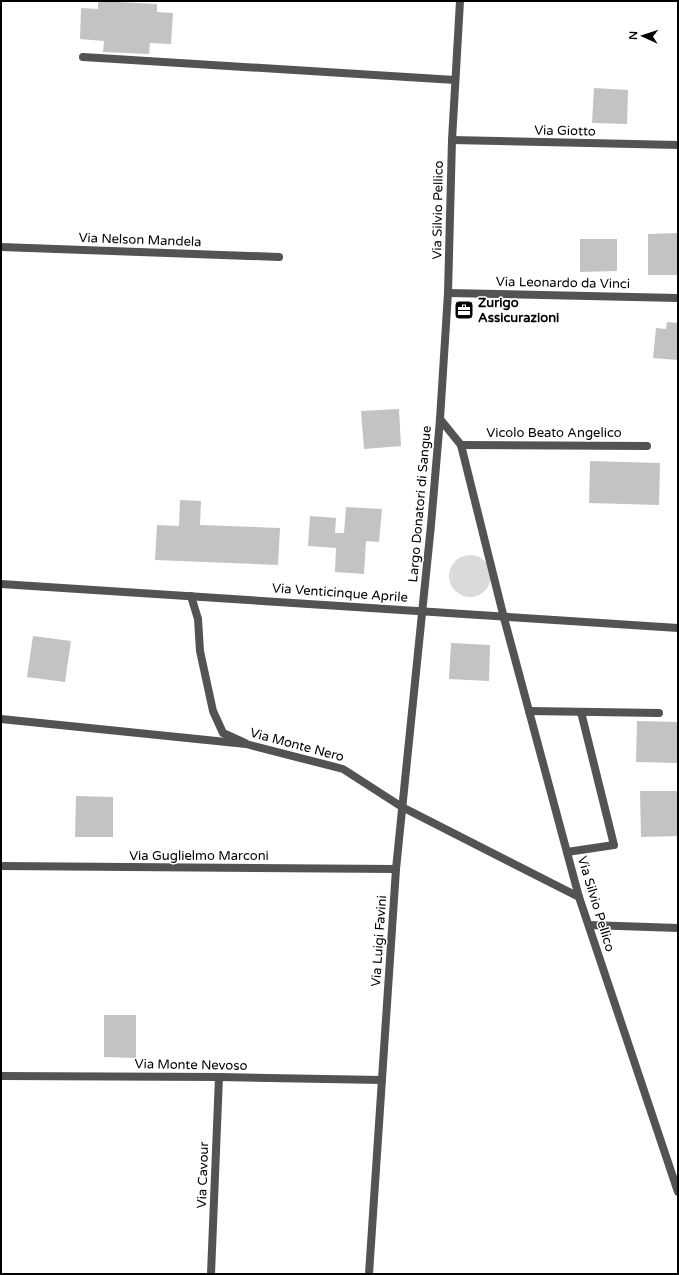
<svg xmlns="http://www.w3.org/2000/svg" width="679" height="1275" viewBox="0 0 679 1275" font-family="'Varela Round',sans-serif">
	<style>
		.green { fill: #dadada }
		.building { fill: #c3c3c3 }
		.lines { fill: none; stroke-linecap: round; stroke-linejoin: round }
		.lane { stroke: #535353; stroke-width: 8 }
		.street { stroke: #535353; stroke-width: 8 }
		.labels { text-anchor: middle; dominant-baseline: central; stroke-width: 3; stroke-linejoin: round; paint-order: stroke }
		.street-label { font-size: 13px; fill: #000; stroke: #fff }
		.poi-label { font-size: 13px; font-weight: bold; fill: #000; stroke: #fff; text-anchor: start }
	</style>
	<rect width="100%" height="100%" fill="#fff"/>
	<circle class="green" cx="470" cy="576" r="21"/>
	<g class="building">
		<polygon points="98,1 157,4 157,12 173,13 171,44 150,43 149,54 103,52 104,41 80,39 81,8 98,9"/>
		<polygon points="594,88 628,90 627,124 592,123"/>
		<polygon points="678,233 678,275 648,275 648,234"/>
		<polygon points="580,239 617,239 617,271 580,272"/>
		<polygon points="667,322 678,323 678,360 653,358 656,328 666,329"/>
		<polygon points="399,409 401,446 364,449 361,411"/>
		<polygon points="590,461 660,463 659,505 589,503"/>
		<polygon points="180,500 201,501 200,525 280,528 278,565 155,560 157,525 179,526"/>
		<polygon points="346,507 382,509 379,542 366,541 364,574 335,572 336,548 308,546 310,516 336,518 335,533 344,533"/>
		<polygon points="33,636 71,641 65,682 27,677"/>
		<polygon points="451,643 490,645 489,681 449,679"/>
		<polygon points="637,721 678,722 678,763 636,762"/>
		<polygon points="640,791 678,791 678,836 641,837"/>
		<polygon points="76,796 113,797 113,837 75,837"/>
		<polygon points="104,1015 136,1015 136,1058 104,1057"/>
	</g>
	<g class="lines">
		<g class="lane">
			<polyline points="191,596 198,619 200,651 213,711 223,733 245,743"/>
			<polyline points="529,711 659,713"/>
			<polyline points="567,852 614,845 581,712"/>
		</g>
		<g class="street">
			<polyline points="83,57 455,80"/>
			<polyline points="452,140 678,145"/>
			<polyline points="1,247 279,257"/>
			<polyline points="448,293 678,298"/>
			<polyline points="440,419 461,445 504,618 579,897 678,1192"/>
			<polyline points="461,445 647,446"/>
			<path d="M1,584C227,597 452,615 678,628"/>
			<polyline points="1,719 246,744 343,769 402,807 579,897"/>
			<polyline points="1,866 396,869"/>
			<polyline points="589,925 678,928"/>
			<polyline points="1,1076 219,1077 382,1080"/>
			<polyline points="211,1274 219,1077"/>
			<polyline points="369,1274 396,869 431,525 440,419 448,293 452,140 460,1"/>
		</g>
	</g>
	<defs>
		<g id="office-square" transform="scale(1)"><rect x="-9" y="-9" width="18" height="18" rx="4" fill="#000" stroke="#fff"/><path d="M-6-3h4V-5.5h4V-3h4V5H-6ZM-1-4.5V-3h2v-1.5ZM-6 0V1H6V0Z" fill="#fff"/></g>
	</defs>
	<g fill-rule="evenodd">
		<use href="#office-square" x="464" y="310"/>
	</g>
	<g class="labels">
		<g class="street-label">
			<text transform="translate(565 131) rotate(1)">Via Giotto</text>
			<text transform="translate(438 210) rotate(-89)">Via Silvio Pellico</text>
			<text transform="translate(140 240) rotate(2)">Via Nelson Mandela</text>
			<text transform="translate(563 283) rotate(1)">Via Leonardo da Vinci</text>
			<text x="554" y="433">Vicolo Beato Angelico</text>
			<text transform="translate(420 504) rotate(-85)">Largo Donatori di Sangue</text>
			<text transform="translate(340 593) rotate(4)">Via Venticinque Aprile</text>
			<text transform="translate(297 745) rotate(15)">Via Monte Nero</text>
			<text x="199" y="856">Via Guglielmo Marconi</text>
			<text transform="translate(596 904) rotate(73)">Via Silvio Pellico</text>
			<text transform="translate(379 941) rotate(-86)">Via Luigi Favini</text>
			<text transform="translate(191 1065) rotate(1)">Via Monte Nevoso</text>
			<text transform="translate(203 1175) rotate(-88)">Via Cavour</text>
		</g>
		<g class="poi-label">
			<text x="478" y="303">Zurigo<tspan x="478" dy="15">Assicurazioni</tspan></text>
		</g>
	</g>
	<rect width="679" height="1275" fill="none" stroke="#000000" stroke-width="4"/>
	<g transform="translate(643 36) rotate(273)" stroke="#ffffff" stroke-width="3" paint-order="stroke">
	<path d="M0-3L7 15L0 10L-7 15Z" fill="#000000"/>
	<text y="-6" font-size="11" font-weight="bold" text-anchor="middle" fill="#000000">N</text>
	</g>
</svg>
